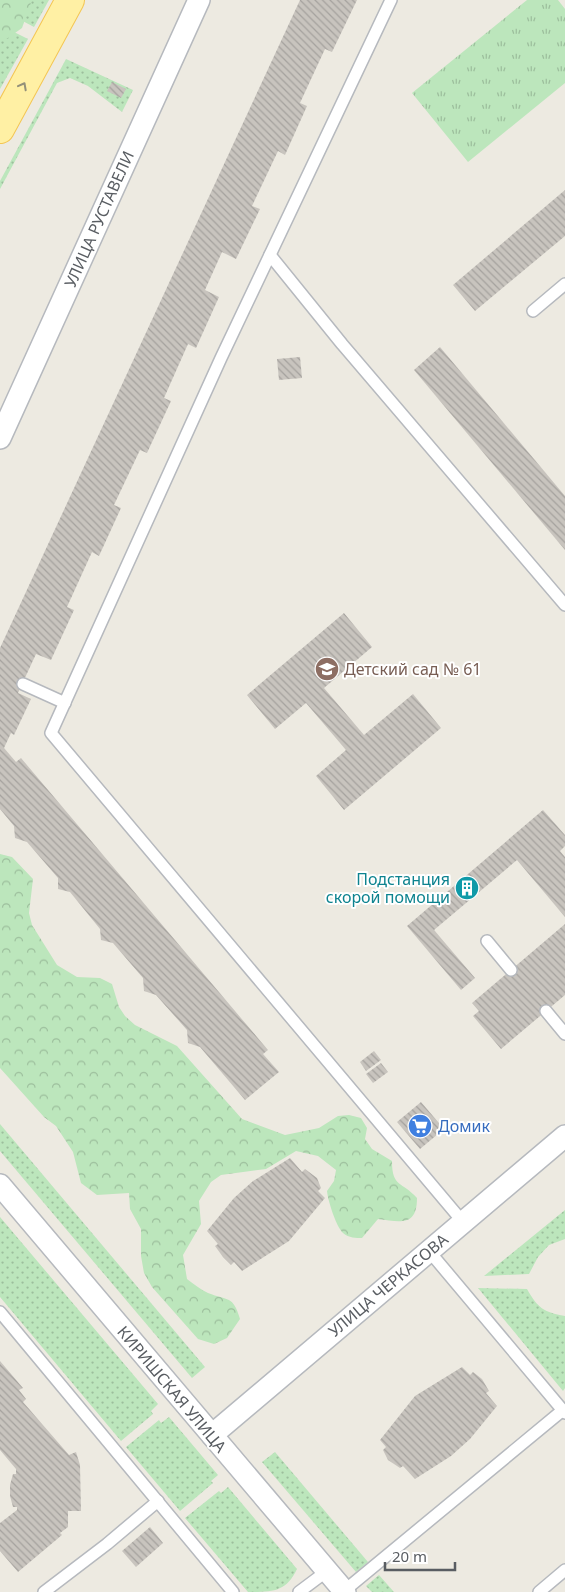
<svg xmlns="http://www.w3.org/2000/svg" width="565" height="1592" viewBox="0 0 565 1592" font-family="'Noto Sans',sans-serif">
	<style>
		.grass { fill: url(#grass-dots) }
		.forest { fill: url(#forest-crowns) }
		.park { fill: url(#park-tufts) }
		.building { fill: url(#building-back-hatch) }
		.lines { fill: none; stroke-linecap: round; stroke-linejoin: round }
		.service-casing { stroke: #b6b9be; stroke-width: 14 }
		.minor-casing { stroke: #b6b9be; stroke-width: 24 }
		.primary-casing { stroke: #f4c653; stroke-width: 30 }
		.service { stroke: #fff; stroke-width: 11 }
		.minor { stroke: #fff; stroke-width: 21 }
		.primary { stroke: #fff0a4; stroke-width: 28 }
		.oneway { stroke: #939079 }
		.labels { text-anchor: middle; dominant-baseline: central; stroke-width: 4; stroke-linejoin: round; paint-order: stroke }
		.street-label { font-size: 16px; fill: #595d62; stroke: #fff }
		.education-label { font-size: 16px; fill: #785e54; stroke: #fff; text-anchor: start }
		.culture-label { font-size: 16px; fill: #0d838f; stroke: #fff; text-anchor: end }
		.shop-label { font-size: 16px; fill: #366cbe; stroke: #fff; text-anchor: start }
	</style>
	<defs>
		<pattern id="grass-dots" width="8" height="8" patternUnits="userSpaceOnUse" patternTransform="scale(1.25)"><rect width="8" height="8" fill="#bce6bc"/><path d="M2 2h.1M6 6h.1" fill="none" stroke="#9cbe9c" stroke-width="1.8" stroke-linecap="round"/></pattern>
		<pattern id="forest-crowns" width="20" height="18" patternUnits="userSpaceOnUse" patternTransform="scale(1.25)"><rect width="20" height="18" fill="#bce6bc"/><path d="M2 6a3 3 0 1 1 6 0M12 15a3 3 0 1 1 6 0" fill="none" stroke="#9cbe9c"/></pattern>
		<pattern id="park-tufts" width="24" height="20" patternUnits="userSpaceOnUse" patternTransform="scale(1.25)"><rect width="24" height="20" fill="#bce6bc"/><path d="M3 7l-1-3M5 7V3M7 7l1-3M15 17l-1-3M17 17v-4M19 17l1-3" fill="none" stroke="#9cbe9c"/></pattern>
		<pattern id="building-back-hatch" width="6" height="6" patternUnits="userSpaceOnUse" patternTransform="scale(1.25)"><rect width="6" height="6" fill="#c8c4be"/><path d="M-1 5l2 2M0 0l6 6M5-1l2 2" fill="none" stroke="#a5a29e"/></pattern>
	</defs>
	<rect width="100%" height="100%" fill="#edeae1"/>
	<g class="grass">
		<polygon points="0,0 49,0 34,27 0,9"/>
		<polygon points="0,25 28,39 0,89"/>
		<polygon points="66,59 133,90 122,112 88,86 70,78 57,83 0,189 0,181"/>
		<polygon points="0,1124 205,1367 192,1378 0,1151"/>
		<polygon points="565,1210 565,1239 549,1245 538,1257 529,1274 484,1276"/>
		<polygon points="0,1217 158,1404 151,1411 153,1414 121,1441 0,1297"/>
		<path d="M478,1288L527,1289C538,1308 543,1312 565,1316V1388L563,1391Z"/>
		<polygon points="169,1417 218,1475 211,1481 213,1483 180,1511 126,1447 159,1420 161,1423"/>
		<polygon points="275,1452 368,1562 356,1572 262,1462"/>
		<path d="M228,1487L297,1569C286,1592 273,1592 248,1592L185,1518L219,1491L221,1493Z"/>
		<polygon points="379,1575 394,1592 372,1592 366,1586"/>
	</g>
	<g class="forest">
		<polygon points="0,0 32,0 22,28 8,38 0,40"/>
		<path d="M0,854L12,857L33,879L29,913L32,925L57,965L77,977L100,978L112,984L119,1007L125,1016L135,1025L177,1046L242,1119L285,1135L319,1128L338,1116L349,1115L361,1118L367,1128L365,1139L372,1149L392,1161C392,1188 402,1181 417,1198C417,1227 400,1222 378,1219L362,1238C356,1238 349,1238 343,1233C336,1226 328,1201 327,1191L334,1181L336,1170L318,1156L296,1151L266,1169L221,1175L211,1182L199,1201L201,1224L183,1255L187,1279C194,1284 201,1290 208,1293C228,1301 233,1295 240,1319L227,1338L214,1344L198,1339L152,1287L144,1273L141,1256V1229L130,1209L129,1193L97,1195L81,1183L73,1152L56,1126L44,1117L0,1068Z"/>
	</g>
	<polygon class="park" points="527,0 558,0 565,9 565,83 468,162 412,93"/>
	<g class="building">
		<polygon points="300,0 357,0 332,52 325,49 300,103 307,106 285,155 278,151 252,206 260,209 236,259 222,252 205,290 219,297 196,348 188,344 164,398 171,401 147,453 140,450 114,505 121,508 99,556 92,552 67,607 74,610 51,660 36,654 18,693 31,699 14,735 11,733 4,748 16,762 21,758 268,1050 263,1054 279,1072 245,1100 200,1047 188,1043 187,1030 156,995 144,991 143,978 113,943 101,940 100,929 70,892 58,889 58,878 27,842 15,838 14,826 0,809 0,648"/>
		<polygon points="112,82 126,89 121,98 107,91"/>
		<polygon points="565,190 565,236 475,311 453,285"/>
		<polygon points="440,347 565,496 565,550 414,370"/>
		<polygon points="300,357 302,378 279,380 277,359"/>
		<polygon points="344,613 372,647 324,688 364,735 413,694 441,728 344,810 316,776 346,750 306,703 275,729 247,695"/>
		<polygon points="543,810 565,835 565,846 560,851 565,857 565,917 517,860 434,930 475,978 461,990 407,926"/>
		<polygon points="565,924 565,995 501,1049 473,1016 479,1011 472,1003"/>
		<polygon points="374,1051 381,1060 366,1071 360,1062"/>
		<polygon points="381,1063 388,1072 373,1083 366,1074"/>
		<polygon points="421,1102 444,1129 420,1149 397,1122"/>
		<polygon points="290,1158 302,1172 305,1169 317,1178 321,1188 318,1191 325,1198 289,1241 242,1271 234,1262 231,1265 223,1257 215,1246 218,1244 207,1231 234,1198 253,1181"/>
		<polygon points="0,1361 23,1388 19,1390 26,1399 23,1402 69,1455 76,1452 80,1465 81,1511 68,1511 68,1527 60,1533 62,1535 18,1572 0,1551 0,1523 17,1510 17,1507 13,1507 10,1496 10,1485 13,1474 16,1474 16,1469 0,1450"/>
		<polygon points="462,1367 470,1375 473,1372 482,1379 489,1391 486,1393 497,1406 470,1439 451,1456 415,1479 403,1466 400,1468 388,1460 383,1450 386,1447 380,1440 415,1396"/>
		<polygon points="150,1527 163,1543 136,1567 122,1551"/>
	</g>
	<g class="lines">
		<g class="service-casing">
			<g id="service">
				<polyline points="391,0 221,358 51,733 463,1222"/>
				<polyline points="270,255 342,344 565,605"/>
				<polyline points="533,311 565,284"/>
				<polyline points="23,684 65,703"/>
				<polyline points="487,941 511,970"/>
				<polyline points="546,1011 565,1034"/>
				<polyline points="429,1251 565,1413"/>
				<polyline points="0,1312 233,1592"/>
				<polyline points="344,1591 563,1410"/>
				<polyline points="44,1592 107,1544 158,1501"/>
				<polyline points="299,1592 327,1571"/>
				<polyline points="539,1592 565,1570"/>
			</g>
		</g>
		<g class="minor-casing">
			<g id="minor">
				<polyline points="0,438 199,0"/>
				<polyline points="0,1185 345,1592"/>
				<polyline points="212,1435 565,1136"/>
			</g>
		</g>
		<g class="primary-casing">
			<polyline id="primary" points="0,129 70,0"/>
		</g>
		<use href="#service" class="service"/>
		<use href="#minor" class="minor"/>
		<use href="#primary" class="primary"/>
	</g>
	<defs><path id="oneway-chevron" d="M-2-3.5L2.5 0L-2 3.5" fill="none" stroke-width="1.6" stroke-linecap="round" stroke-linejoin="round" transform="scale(1.25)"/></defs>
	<use class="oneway" href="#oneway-chevron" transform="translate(23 86) rotate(-62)"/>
	<defs>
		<g id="school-disc" transform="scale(1.25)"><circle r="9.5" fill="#8d6e63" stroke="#fff"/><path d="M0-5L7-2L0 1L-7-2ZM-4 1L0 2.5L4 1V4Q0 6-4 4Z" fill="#fff"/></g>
		<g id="building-disc" transform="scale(1.25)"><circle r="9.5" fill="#0f9aa8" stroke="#fff"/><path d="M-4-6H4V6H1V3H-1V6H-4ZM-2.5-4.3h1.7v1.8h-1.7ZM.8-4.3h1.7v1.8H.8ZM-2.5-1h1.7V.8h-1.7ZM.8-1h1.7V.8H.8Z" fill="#fff"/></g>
		<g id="supermarket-disc" transform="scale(1.25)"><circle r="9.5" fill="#3f7fe0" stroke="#fff"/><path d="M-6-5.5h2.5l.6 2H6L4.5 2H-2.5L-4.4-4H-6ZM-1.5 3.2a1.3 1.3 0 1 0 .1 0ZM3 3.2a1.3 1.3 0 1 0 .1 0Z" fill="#fff"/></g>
	</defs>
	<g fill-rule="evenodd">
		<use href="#school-disc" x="327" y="669"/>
		<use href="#building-disc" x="467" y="888"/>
		<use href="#supermarket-disc" x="420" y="1126"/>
	</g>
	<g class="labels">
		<g class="street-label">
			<text transform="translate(99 219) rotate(-66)">УЛИЦА РУСТАВЕЛИ</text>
			<text transform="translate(388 1285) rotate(-40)">УЛИЦА ЧЕРКАСОВА</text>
			<text transform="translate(172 1389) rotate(50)">КИРИШСКАЯ УЛИЦА</text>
		</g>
		<g class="education-label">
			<text x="344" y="669">Детский сад № 61</text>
		</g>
		<g class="culture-label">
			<text x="450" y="879">Подстанция<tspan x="450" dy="18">скорой помощи</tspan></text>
		</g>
		<g class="shop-label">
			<text x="438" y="1126">Домик</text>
		</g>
	</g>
	<path d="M385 1562v8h70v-8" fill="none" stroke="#595d62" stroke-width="2.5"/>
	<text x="392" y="1562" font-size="15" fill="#595d62" stroke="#ffffff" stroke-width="4" paint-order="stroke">20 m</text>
</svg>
